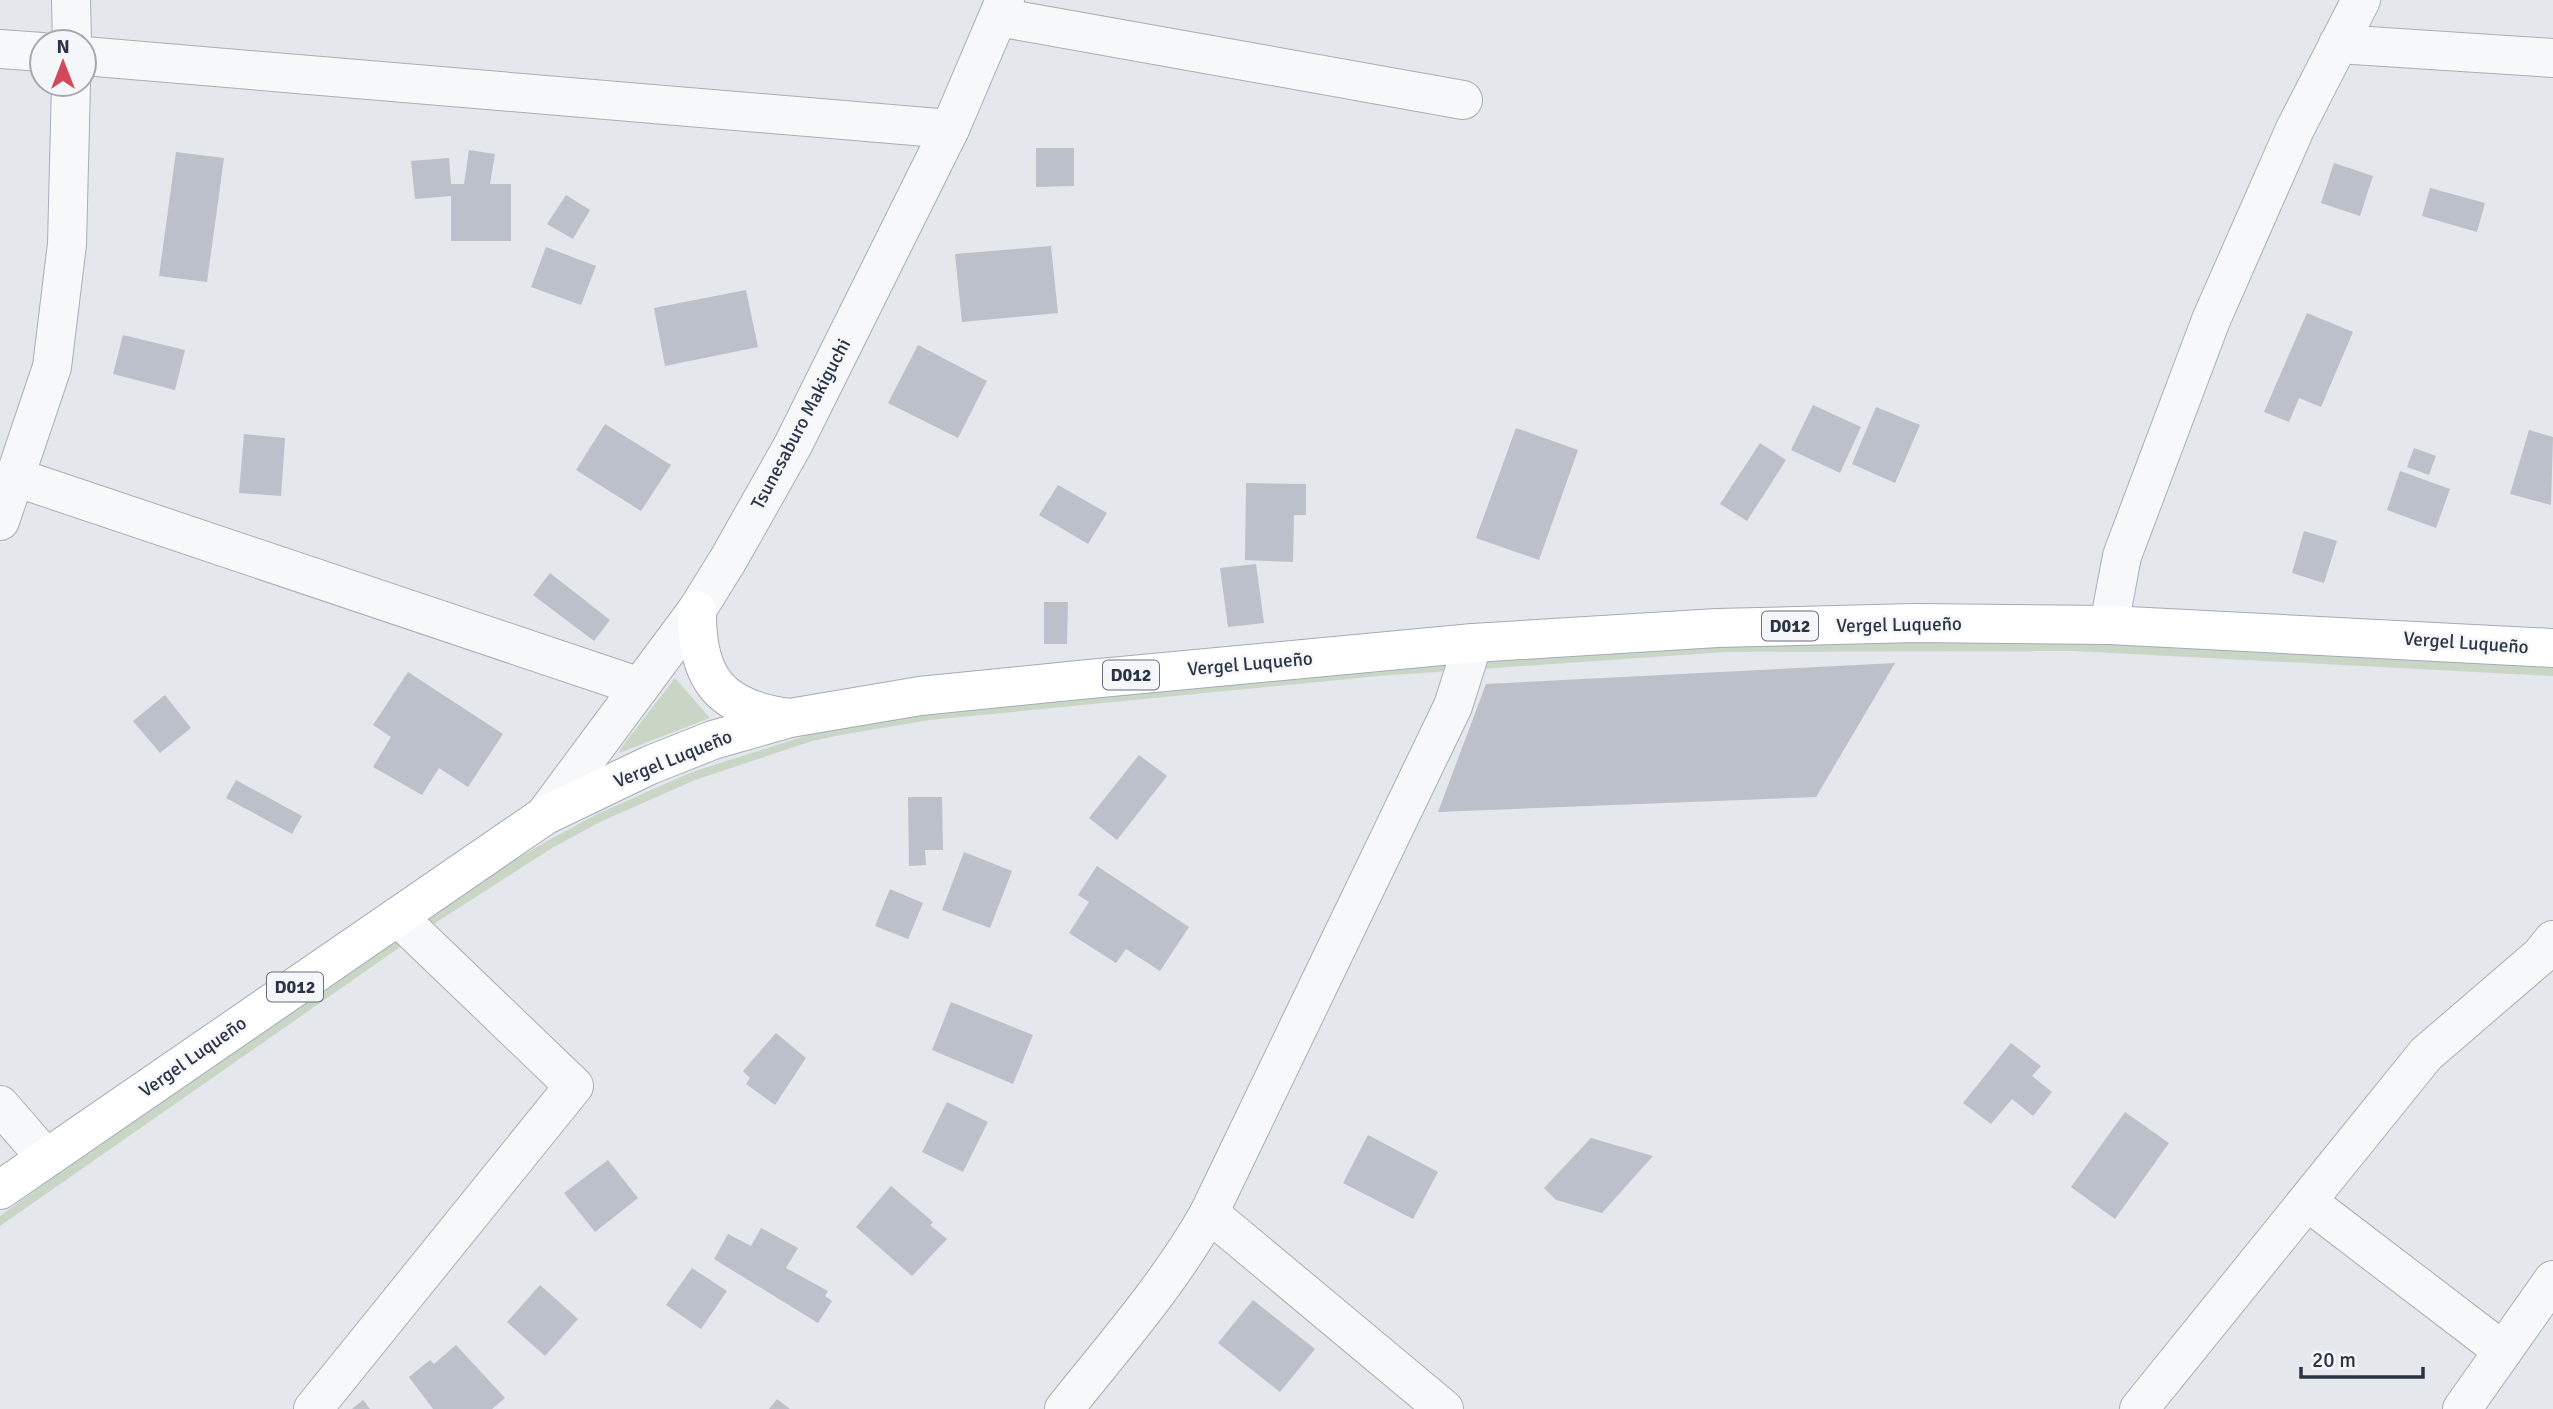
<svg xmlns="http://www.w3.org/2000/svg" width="2553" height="1409" viewBox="0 0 2553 1409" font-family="Signika,sans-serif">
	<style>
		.green { fill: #c9d6c5 }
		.building { fill: #bbc0ca }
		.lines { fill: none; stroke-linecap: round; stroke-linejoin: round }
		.minor-casing { stroke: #a9aeb7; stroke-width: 40 }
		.major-casing { stroke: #a3abb8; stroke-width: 40 }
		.minor { stroke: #f7f8fa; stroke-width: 38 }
		.major { stroke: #fff; stroke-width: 38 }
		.labels { text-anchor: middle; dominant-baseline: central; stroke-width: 5; stroke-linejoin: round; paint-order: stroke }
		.shield { fill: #f4f6f9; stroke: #676e7b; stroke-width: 2 }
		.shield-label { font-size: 18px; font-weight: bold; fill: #2b3445 }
		.street-label { font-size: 19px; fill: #2b3445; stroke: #f4f6f9 }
	</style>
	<rect width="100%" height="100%" fill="#e4e7ec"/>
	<g class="green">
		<path d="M1957,641C2156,644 2354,654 2553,668V676L2075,651L1726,652L1379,676L930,720L846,734L812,741L695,780L602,821L552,848L426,929L0,1226V1216L64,1169L496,871L547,841L597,814L692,772L811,734L928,712L1378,668L1726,644Z"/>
		<polygon points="675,678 710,718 619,753 621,748"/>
	</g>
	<g class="building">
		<polygon points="1036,148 1074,148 1074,186 1036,187"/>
		<polygon points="469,150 495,154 490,184 511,184 511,241 451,241 451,196 415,199 411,161 449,158 451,184 464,184"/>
		<polygon points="176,152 224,158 207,282 159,276"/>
		<polygon points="2334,163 2373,176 2360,216 2321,203"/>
		<polygon points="2430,188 2485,203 2477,232 2422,216"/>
		<polygon points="566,195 590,210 573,239 547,224"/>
		<polygon points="1051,246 1058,313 962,322 955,254"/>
		<polygon points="546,247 596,266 581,305 531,287"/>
		<polygon points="746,290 758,347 665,366 654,308"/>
		<polygon points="2307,313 2353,332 2321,407 2299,398 2289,422 2264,412"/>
		<polygon points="123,335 185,350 175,390 113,374"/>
		<polygon points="918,345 987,381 958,438 888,403"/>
		<polygon points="1813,405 1861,427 1840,473 1791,450"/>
		<polygon points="1876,407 1920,425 1895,483 1852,464"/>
		<polygon points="605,424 671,465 641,511 576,470"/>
		<polygon points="1516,428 1578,450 1539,560 1476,538"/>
		<polygon points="2529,430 2553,437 2551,505 2510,494"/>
		<polygon points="244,434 285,438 281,496 239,493"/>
		<polygon points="1760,443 1786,460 1747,521 1720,504"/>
		<polygon points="2414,448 2436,456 2429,475 2407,467"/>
		<polygon points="2400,471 2450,489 2436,528 2387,510"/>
		<polygon points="1246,483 1306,484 1306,515 1294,515 1293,562 1245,560"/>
		<polygon points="1058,485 1107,513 1088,544 1039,515"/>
		<polygon points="2304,531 2337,541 2324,583 2292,573"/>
		<polygon points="1256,564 1264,623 1228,627 1220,568"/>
		<polygon points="550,573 610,620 594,641 533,595"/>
		<polygon points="1044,602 1068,602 1067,644 1044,644"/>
		<polygon points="1895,663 1816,797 1438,812 1486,684"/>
		<polygon points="408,672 503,734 468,787 439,768 422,795 373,767 391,737 373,725"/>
		<polygon points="165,695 191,728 160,753 133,721"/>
		<polygon points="1139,755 1167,776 1117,840 1089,818"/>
		<polygon points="236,780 302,816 292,834 226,798"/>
		<polygon points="908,797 942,797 943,850 925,850 926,865 909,866"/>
		<polygon points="964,852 1012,871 990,928 942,910"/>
		<polygon points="1097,866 1189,927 1160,971 1126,949 1116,963 1069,933 1089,902 1078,895"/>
		<polygon points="890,889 923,903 908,939 875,926"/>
		<polygon points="951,1002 1033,1035 1013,1084 932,1050"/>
		<polygon points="776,1033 806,1058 775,1105 746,1084 750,1078 743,1071"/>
		<polygon points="2011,1043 2041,1066 2032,1076 2052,1092 2033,1116 2012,1099 1991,1124 1963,1103"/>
		<polygon points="947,1102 988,1122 963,1172 922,1152"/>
		<polygon points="2125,1112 2169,1143 2115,1219 2071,1187"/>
		<polygon points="1368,1135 1438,1172 1413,1219 1343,1183"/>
		<polygon points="1591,1138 1653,1156 1602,1213 1556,1200 1544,1188"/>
		<polygon points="608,1160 638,1198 595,1232 564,1193"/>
		<polygon points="891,1186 933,1222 930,1225 947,1239 912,1276 856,1227"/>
		<polygon points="761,1228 798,1248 786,1268 828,1291 825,1296 832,1301 818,1323 714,1259 728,1234 751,1246"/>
		<polygon points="692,1268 727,1291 701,1329 666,1305"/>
		<polygon points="540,1285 578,1319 545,1356 507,1322"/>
		<polygon points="1253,1300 1315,1349 1280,1392 1218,1343"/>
		<polygon points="456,1345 505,1398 492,1409 433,1409 409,1377 430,1360 434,1364"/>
		<polygon points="777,1399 790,1409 769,1409"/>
		<polygon points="363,1400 370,1409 352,1409"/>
	</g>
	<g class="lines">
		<g class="minor-casing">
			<g id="minor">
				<polyline points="71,0 72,42"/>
				<polyline points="998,17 1463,100"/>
				<polyline points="2338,44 2553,58"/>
				<polyline points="0,49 42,52"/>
				<polyline points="84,56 950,129"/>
				<polyline points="15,477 640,687"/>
				<polyline points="0,521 52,367 67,244 71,84"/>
				<polyline points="2109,625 2122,556 2211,320 2295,129 2361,0"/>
				<polyline points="544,816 697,610 728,560 793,445 950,129 1005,0"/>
				<polyline points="0,1105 46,1158"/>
				<polyline points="2308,1202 2503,1351"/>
				<polyline points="1209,1213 1444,1409"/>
				<polyline points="313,1409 574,1086 398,917"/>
				<path d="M1064,1409C1115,1345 1169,1284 1209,1213L1453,706L1473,643"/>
				<polyline points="2139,1409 2426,1054 2540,956 2553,940"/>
				<polyline points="2462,1409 2553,1280"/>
			</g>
		</g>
		<g class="major-casing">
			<g id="major">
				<path d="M697,610C696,679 720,709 790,718"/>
				<polyline points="0,1190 544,816 650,765 713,740 790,718 920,696 1079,680 1473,643 1717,628 1914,623 2109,625 2553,648"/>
			</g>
		</g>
		<use href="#minor" class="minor"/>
		<use href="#major" class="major"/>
	</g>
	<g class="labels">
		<g class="shield">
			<rect x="1762" y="611.5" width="56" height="29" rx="5"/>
			<rect x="1103" y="660.5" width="56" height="29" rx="5"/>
			<rect x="267" y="972.5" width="56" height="29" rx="5"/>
		</g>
		<g class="shield-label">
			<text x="1790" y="626">D012</text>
			<text x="1131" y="675">D012</text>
			<text x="295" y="987">D012</text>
		</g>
		<g class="street-label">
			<text transform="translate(801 424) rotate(-62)">Tsunesaburo Makiguchi</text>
			<text transform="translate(1899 625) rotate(-1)">Vergel Luqueño</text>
			<text transform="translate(2466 643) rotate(4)">Vergel Luqueño</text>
			<text transform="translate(1250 664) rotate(-5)">Vergel Luqueño</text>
			<text transform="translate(673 759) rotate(-22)">Vergel Luqueño</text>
			<text transform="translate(193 1057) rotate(-35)">Vergel Luqueño</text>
		</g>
	</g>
	<g transform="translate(63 63)"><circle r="33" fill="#f4f6f9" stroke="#a4a8b1" stroke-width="2"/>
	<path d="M0-5L12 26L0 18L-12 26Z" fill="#d1495b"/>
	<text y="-10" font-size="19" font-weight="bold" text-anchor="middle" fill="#2b3445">N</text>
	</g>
	<path d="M2301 1367v10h122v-10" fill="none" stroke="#2b3445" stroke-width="3.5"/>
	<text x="2312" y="1367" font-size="21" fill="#2b3445" stroke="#f4f6f9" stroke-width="5" paint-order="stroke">20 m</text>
</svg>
